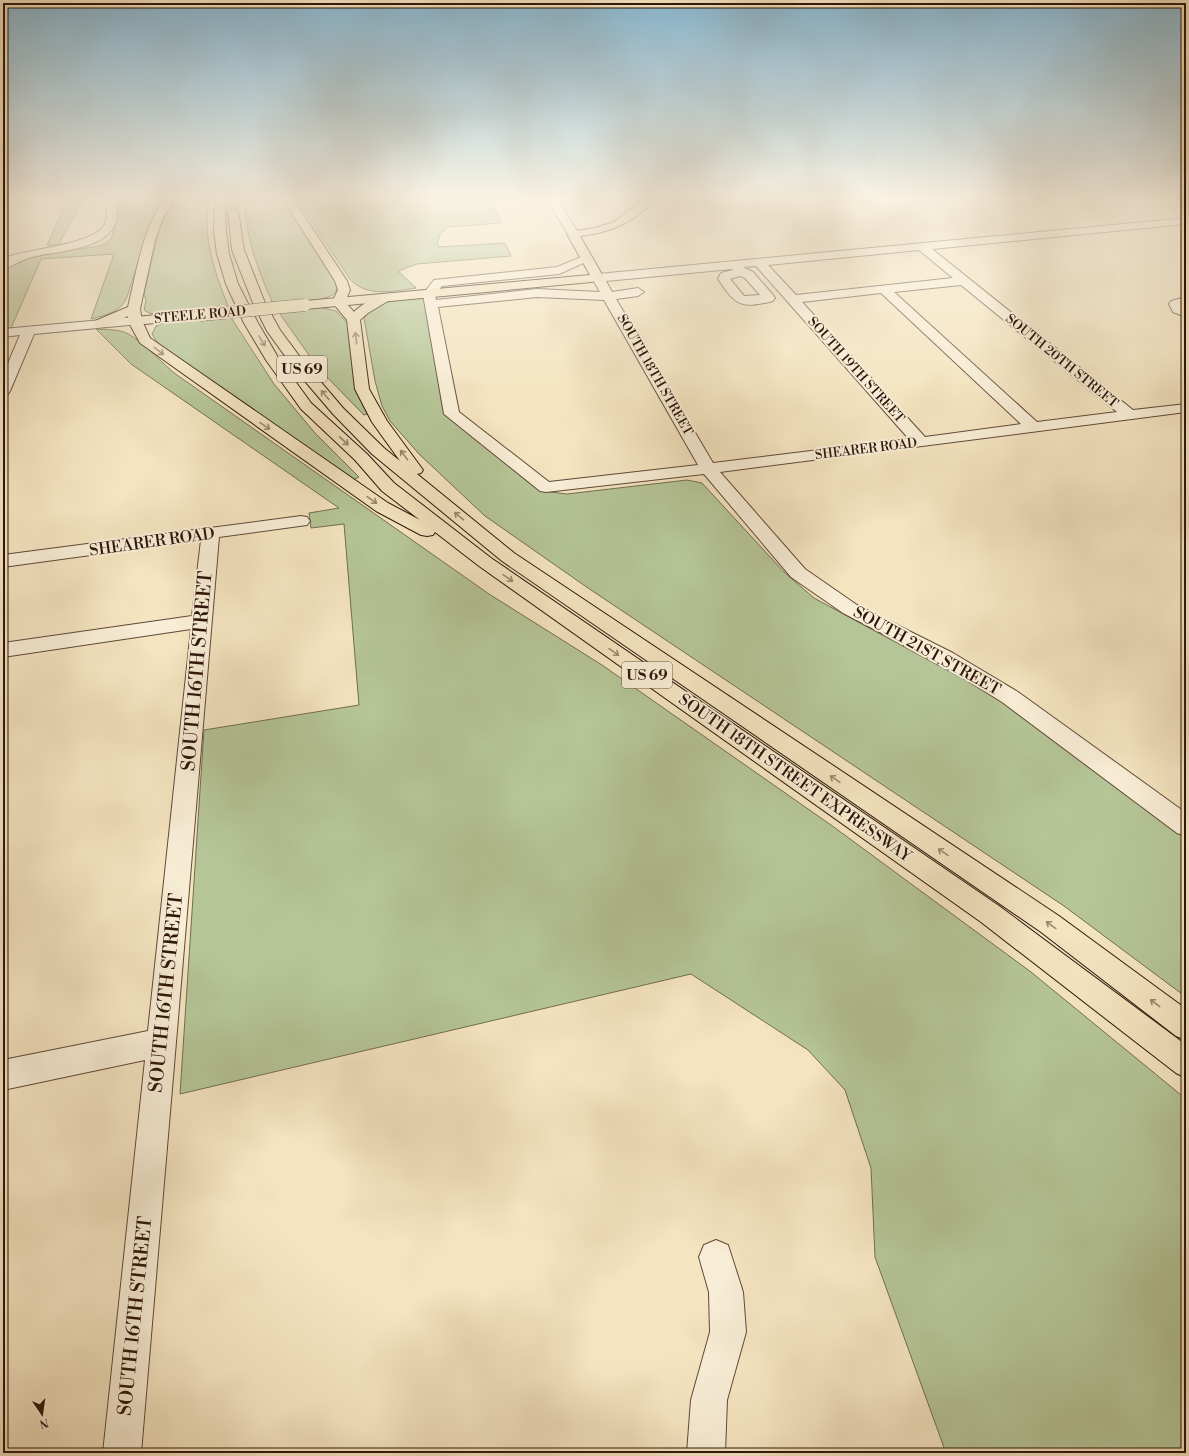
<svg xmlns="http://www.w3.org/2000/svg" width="1189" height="1456" viewBox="0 0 1189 1456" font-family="'Libre Bodoni',serif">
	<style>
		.green { fill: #b5c597; stroke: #726d51 }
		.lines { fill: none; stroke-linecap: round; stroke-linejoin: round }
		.minor-casing { stroke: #604938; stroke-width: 2 }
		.major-casing { stroke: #2e150b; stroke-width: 2 }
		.highway-casing { stroke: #2e150b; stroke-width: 2 }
		.minor { fill: #f8edd6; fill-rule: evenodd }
		.major { fill: #f4e4c0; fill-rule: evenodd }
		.highway { fill: #f4e4c0; fill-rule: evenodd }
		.major-bridge-casing { stroke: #2e150b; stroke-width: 13; stroke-linecap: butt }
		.major-bridge { stroke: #f4e4c0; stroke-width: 12 }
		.oneway { stroke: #9b876f }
		.labels { text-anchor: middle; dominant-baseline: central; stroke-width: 4; stroke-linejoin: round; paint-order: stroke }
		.far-street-label { font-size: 13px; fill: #2e150b; stroke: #f8edd6 }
		.shield { fill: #f8edd6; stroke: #6b5648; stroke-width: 1 }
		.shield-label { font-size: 15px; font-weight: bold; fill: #2e150b }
		.street-label { font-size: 16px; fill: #2e150b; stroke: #f8edd6 }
		.near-street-label { font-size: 19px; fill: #2e150b; stroke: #f8edd6 }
	</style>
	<rect width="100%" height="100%" fill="#f4e4c0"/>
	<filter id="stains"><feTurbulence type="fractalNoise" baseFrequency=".005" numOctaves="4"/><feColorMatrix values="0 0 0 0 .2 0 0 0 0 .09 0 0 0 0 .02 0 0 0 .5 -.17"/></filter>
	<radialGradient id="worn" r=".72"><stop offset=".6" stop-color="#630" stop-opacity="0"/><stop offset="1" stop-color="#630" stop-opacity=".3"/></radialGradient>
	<g class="green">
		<polygon points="68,199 83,199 58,245 47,245"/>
		<path d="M118,199H164L151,221L127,297C121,312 106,315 91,319L114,254L41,259L11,328L3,329V271C20,252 55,251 79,249C90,247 103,248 111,239L120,208Z"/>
		<path d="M175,199H209C202,237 215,274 229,308L155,314L149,313L144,310L146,300L144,294L159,229Z"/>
		<path d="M245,199H283L337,284C337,287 337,290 335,293C327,302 286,302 273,304C258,270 245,237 245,199Z"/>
		<path d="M296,199H491L501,223L447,227L440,235L437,243L439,247L505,243L511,256L417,264L398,271L416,288C393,291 367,298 350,279Z"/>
		<path d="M420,298L425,299L457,422L523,478L542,491L567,494L687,480L702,483L784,572L814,598L993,695L1186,838V997L1064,906L588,588L485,516L419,454L390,421L382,406L375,381L364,318C372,300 403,299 420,298Z"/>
		<polygon points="319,307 336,311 349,325 360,395 367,414 364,415 318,368 278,311"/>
		<polygon points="230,316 274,384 315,433 359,477 353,480 172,355 157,342 152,334 156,326 165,322"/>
		<path d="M96,329C105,330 115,329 124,332C140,338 162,364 177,375L489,594L602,665L831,825L1031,972L1186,1099V1453H946L875,1257L871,1168L845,1090L808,1050L691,974L180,1094L204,730L359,705L344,524L311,528L309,513L339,508L131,364Z"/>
	</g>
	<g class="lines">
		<g class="minor-casing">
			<g id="minor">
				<path d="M106,199H116C116,207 118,214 116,221C109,250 55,251 32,257C21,260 13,266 3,269V260L10,256C32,249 95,244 105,224C108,217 106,207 106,199Z"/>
				<polygon points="547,199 557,199 579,234 577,236 569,236"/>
				<path d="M1186,218V224L932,249L1133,410L1186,404V412L720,472L805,569L857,605L953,653L1018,692L1186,813V836L1177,833L1002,702L939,663L843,613L791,577L704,474L546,492L540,491L444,414L423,294L434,280L557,267L586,255L590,256L592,258L590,260L559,274L442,286L435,294L436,300L537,289L600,292L592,278L598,274ZM919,250L953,278L796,295L768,265ZM756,266L909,439L713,463L616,299L638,296L644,292L638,288L612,292L606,281L732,269L733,270L721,273L718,279C736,306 741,309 773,301L775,298L773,295L753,272L743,267ZM740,276L745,278L760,295L744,296L730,279ZM961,285L1117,412L1037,422L894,292ZM881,293L1021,424L925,437L802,302ZM537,297L604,300L698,465L549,482L459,412L438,307Z"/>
				<polygon points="1186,297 1186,305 1182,306 1186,308 1186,317 1173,312 1169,304 1171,301"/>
				<polygon points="135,317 142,321 140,324 34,334 10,391 8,394 3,395 3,375 20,335 3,337 3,329"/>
				<polygon points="301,516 307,517 310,521 307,525 219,537 141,1453 103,1453 145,1060 3,1090 3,1060 148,1031 191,629 3,657 3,643 192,616 201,540 3,567 3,555"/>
				<polygon points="716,1240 728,1245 743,1292 746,1332 727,1400 725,1453 687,1453 691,1400 710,1332 709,1292 699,1257 704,1245"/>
			</g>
		</g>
		<g class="major-casing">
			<g id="major">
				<path d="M643,199H655C635,222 609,233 580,236L604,278L602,281L305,309L299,305L305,301L590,275L567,234L569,232L595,228L614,222Z"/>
				<polygon points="200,311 205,312 206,315 205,318 135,325 128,321 135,317"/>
			</g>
		</g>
		<g class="highway-casing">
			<g id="highway">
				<path d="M164,199H175L164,215L155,240L140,309L142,321L150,338L388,503L420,520L382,491L355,460L301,409L266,360L244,323L226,284L217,254L214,232L215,199H225L226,232L229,254L238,284L258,323L279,359L311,403L367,454L394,483L491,558L999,906L1186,1045V1078L1176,1073L981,922L479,566L435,532L433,535L427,536L421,535L376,511L140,343L128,321V316L105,327H95L93,324L95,321L128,307C137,269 142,232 164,199Z"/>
				<path d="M283,199H293L347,281L350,290L345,302L354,312C362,304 380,293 391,295L393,298L368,313L360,320L369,389L387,421L423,470L421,473L417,474L514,553L1059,916L1186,1009V1040L1176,1036L1041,932L502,561L372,454L333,414L293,367L267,331L253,303L232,250L228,211L233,208L238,211L244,250L265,303L280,330L303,361L343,408L384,448L400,461L372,422L355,389L347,320L332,302L338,290L335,281Z"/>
			</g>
		</g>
		<use href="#minor" class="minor"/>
		<use href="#major" class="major"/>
		<use href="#highway" class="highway"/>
		<g class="major-bridge-casing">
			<polyline id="major-bridge" points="200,315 305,305"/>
		</g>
		<use href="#major-bridge" class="major-bridge"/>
	</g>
	<defs><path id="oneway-shaft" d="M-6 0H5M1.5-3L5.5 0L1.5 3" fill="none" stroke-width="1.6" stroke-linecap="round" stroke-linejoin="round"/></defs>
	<g class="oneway">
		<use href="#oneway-shaft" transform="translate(356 338) rotate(-97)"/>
		<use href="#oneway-shaft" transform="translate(262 341) rotate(58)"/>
		<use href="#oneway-shaft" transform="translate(159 351) rotate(38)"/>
		<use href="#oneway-shaft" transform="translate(325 395) rotate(-131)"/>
		<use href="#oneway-shaft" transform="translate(265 426) rotate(34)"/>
		<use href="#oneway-shaft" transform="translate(344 441) rotate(43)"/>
		<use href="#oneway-shaft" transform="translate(404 455) rotate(-127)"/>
		<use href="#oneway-shaft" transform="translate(372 500) rotate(35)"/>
		<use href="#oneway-shaft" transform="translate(459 516) rotate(-140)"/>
		<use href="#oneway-shaft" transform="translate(508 578) rotate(35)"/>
		<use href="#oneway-shaft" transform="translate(614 652) rotate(35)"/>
		<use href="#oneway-shaft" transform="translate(835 779) rotate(-146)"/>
		<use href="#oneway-shaft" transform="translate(943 852) rotate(-146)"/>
		<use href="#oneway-shaft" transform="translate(1051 925) rotate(-144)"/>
		<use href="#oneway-shaft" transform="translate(1155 1003) rotate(-143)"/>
	</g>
	<linearGradient id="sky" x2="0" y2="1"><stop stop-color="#89b8d2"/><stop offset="0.49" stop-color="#faf3e3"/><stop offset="1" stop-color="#faf3e3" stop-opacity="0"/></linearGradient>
	<rect width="1189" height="403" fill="url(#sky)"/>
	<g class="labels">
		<g class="far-street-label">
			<text transform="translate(200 315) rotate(-5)">STEELE ROAD</text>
			<text transform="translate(1062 361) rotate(39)">SOUTH 20TH STREET</text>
			<text transform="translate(856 370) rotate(48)">SOUTH 19TH STREET</text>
			<text transform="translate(655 375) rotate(60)">SOUTH 18TH STREET</text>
			<text transform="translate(866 449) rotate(-7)">SHEARER ROAD</text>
		</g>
		<g class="shield">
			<rect x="277" y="356" width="50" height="26" rx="3"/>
			<rect x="622" y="662" width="50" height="26" rx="3"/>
		</g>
		<g class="shield-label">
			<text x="302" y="369">US 69</text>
			<text x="647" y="675">US 69</text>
		</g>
		<g class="street-label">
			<text transform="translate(152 542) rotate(-8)">SHEARER ROAD</text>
			<text transform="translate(927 651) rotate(29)">SOUTH 21ST STREET</text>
			<text transform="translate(795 778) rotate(35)">SOUTH 18TH STREET EXPRESSWAY</text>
		</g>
		<g class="near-street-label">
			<text transform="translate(197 671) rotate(-85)">SOUTH 16TH STREET</text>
			<text transform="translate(166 993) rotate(-84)">SOUTH 16TH STREET</text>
			<text transform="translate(135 1316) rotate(-84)">SOUTH 16TH STREET</text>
		</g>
	</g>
	<rect width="1189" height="1456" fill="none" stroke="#f4e4c0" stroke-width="16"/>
	<rect x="4" y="4" width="1181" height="1448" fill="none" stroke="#2e150b" stroke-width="2"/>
	<rect x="8" y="8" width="1173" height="1440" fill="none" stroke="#2e150b"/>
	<g transform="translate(42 1414) rotate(167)" stroke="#f8edd6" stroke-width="3" paint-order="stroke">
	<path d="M0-3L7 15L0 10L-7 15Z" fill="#2e150b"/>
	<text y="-6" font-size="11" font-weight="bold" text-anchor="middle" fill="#2e150b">N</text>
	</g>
	<rect width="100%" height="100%" filter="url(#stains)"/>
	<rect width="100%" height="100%" fill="url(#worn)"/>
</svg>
